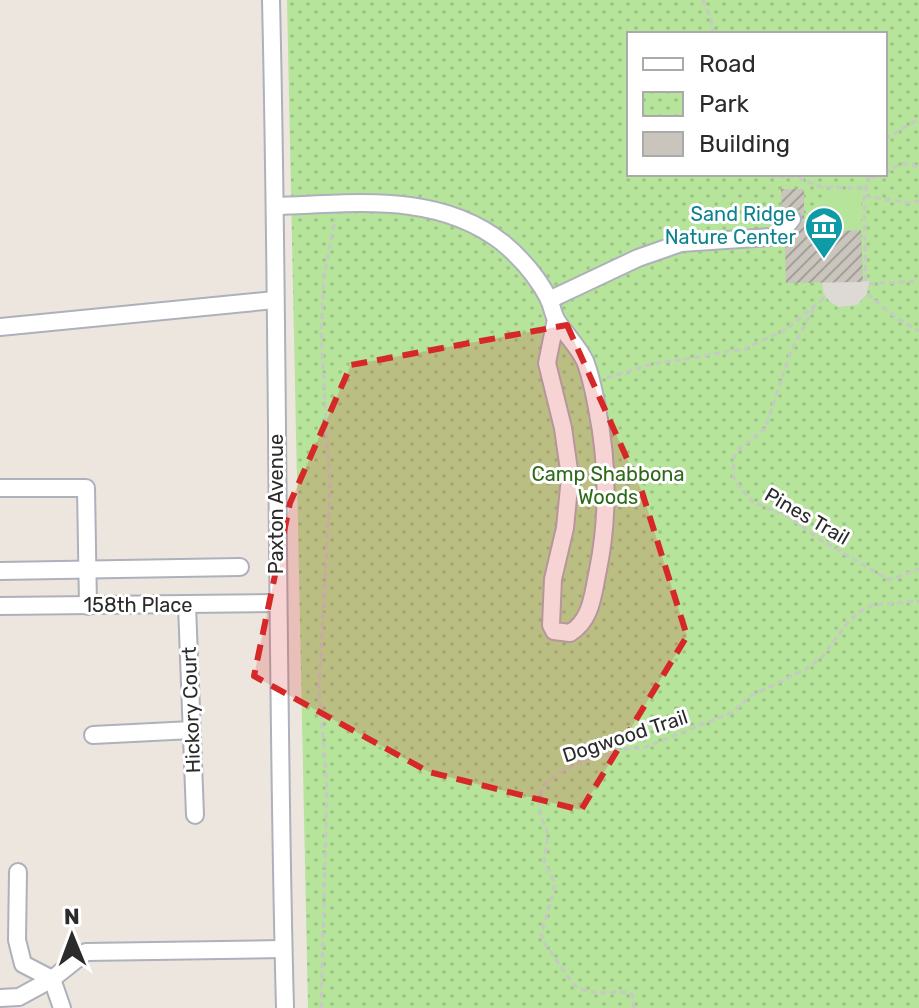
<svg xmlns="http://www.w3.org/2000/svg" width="919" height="1008" viewBox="0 0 919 1008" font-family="Rubik,sans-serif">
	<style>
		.park { fill: url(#park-dots); fill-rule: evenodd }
		.garden { fill: #b5e49a }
		.plaza { fill: #ddd9d4 }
		.building { fill: url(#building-hatch) }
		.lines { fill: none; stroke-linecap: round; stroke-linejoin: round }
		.minor-casing { stroke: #aeb1bb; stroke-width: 20 }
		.path { stroke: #c8c8c8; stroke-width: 3; stroke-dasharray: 6 4; stroke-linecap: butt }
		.minor { stroke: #fff; stroke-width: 16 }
		.marked { fill: #d62828; fill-opacity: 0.2; stroke: #d62828; stroke-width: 6; stroke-dasharray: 16 10; stroke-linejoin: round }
		.labels { text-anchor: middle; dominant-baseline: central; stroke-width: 6; stroke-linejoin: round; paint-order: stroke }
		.culture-label { font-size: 20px; fill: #0d838f; stroke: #fff; text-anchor: end }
		.park-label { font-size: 20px; fill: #2d691a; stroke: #fff }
		.street-label { font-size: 20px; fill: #2b2b2b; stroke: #fff }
	</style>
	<defs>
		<pattern id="park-dots" width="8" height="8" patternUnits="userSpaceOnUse" patternTransform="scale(2)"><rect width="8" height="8" fill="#b5e49a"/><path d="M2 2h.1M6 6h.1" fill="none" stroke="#9cc485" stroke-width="1.8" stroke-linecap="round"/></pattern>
		<pattern id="building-hatch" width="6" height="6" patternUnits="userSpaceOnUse" patternTransform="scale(2)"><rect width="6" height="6" fill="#c9c4bc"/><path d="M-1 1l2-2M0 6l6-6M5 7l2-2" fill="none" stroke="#a39f99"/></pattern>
	</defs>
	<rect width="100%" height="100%" fill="#ede6de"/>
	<path class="park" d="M287,0H919V1008H308ZM629,34H885V174H629Z"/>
	<polygon class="garden" points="824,192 861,193 861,230 841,231 841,227 826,227"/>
	<polygon class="plaza" points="869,281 867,294 857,305 838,307 829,301 824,294 822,282"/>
	<polygon class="building" points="781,189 804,189 804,227 841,227 841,231 861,230 863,282 786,283 785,244 803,220 799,211 794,208 787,209 782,214"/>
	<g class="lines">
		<g class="minor-casing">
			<g id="minor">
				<path d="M271,0C279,336 276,672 285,1008"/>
				<path d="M275,206C353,204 437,191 503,243C521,258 538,278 549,299C552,306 553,315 557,321C566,335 578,346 585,361C591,376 594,392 597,408C608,463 609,515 598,570C593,593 592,620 570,633L554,631L551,625L553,579L565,528L570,477L563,428L547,363L556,319"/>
				<polyline points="549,300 638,258 681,243 771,237 780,234 792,219"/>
				<polyline points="0,327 275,300"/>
				<polyline points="0,488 86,488 88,606"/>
				<polyline points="0,571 240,567"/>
				<polyline points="187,605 195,815"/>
				<polyline points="0,606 276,603"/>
				<polyline points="93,735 192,730"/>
				<polyline points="18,872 17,940 23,964 52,979 62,1008"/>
				<polyline points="0,998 19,997 52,979 86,952 283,949"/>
			</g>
		</g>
		<g class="path">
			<polyline points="703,0 711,19 713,34"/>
			<polyline points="885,139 919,119"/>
			<polyline points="771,174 772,177 794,176 821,187 866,188"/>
			<path d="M885,174C896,164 905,160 919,168"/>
			<polyline points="870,176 878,178 885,174"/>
			<polyline points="865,196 908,203 919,201"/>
			<polyline points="866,281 864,199 869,174"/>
			<polyline points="869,284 919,281"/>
			<polyline points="867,294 898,319 919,331"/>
			<polyline points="814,308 791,351 765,429 739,449 734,457 733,475 740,488 753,502 789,517 821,540 889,580 919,569"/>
			<polyline points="607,378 648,365 744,349 787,329 825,297"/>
			<polyline points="321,1008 327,789 319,687 330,489 321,334 324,277 335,218"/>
			<polyline points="634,1008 632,994 625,992 595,993 581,989 574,985 545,944 541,934 554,890 554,881 544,862 548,834 540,814 540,795 544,785 559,773 585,760 614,754 622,749 643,748 733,712 749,697 806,669 822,657 848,622 859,612 873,605 919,601"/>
		</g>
		<use href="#minor" class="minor"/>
	</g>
	<path class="marked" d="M567,325L642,492L687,636L581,810L429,772L254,676L290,503L351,365Z"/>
	<defs>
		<g id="museum-pin" transform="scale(2)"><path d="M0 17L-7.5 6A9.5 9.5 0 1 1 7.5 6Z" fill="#0f9aa8" stroke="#fff"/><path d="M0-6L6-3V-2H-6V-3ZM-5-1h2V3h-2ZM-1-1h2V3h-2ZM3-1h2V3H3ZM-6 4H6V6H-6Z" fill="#fff"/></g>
	</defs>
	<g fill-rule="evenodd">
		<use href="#museum-pin" x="824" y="226"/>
	</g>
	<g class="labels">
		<g class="culture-label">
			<text x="796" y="214">Sand Ridge<tspan x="796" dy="23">Nature Center</tspan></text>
		</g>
		<g class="park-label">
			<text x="608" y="474">Camp Shabbona<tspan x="608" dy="23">Woods</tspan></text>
		</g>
		<g class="street-label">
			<text transform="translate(276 504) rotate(-90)">Paxton Avenue</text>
			<text transform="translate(807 516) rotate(30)">Pines Trail</text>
			<text x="138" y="605">158th Place</text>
			<text transform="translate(191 710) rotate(-92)">Hickory Court</text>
			<text transform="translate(625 736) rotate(-18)">Dogwood Trail</text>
		</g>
	</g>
	<rect x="627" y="32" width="260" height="144" fill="#ffffff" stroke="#aaaaaa" stroke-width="2"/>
	<rect x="643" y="58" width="40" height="12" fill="#ffffff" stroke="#aaaaaa" stroke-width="2"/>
	<text x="699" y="72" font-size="24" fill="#2b2b2b">Road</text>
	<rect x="643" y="92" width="40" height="24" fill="url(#park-dots)" stroke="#aaaaaa" stroke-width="2"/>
	<text x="699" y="112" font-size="24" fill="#2b2b2b">Park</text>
	<rect x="643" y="132" width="40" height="24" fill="#c9c4bc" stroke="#aaaaaa" stroke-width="2"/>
	<text x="699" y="152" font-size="24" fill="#2b2b2b">Building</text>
	<g transform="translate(72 936) rotate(359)" stroke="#ffffff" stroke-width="6" paint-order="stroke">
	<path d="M0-6L14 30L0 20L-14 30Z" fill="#2b2b2b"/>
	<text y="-12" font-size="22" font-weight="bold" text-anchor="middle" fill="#2b2b2b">N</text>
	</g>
</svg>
